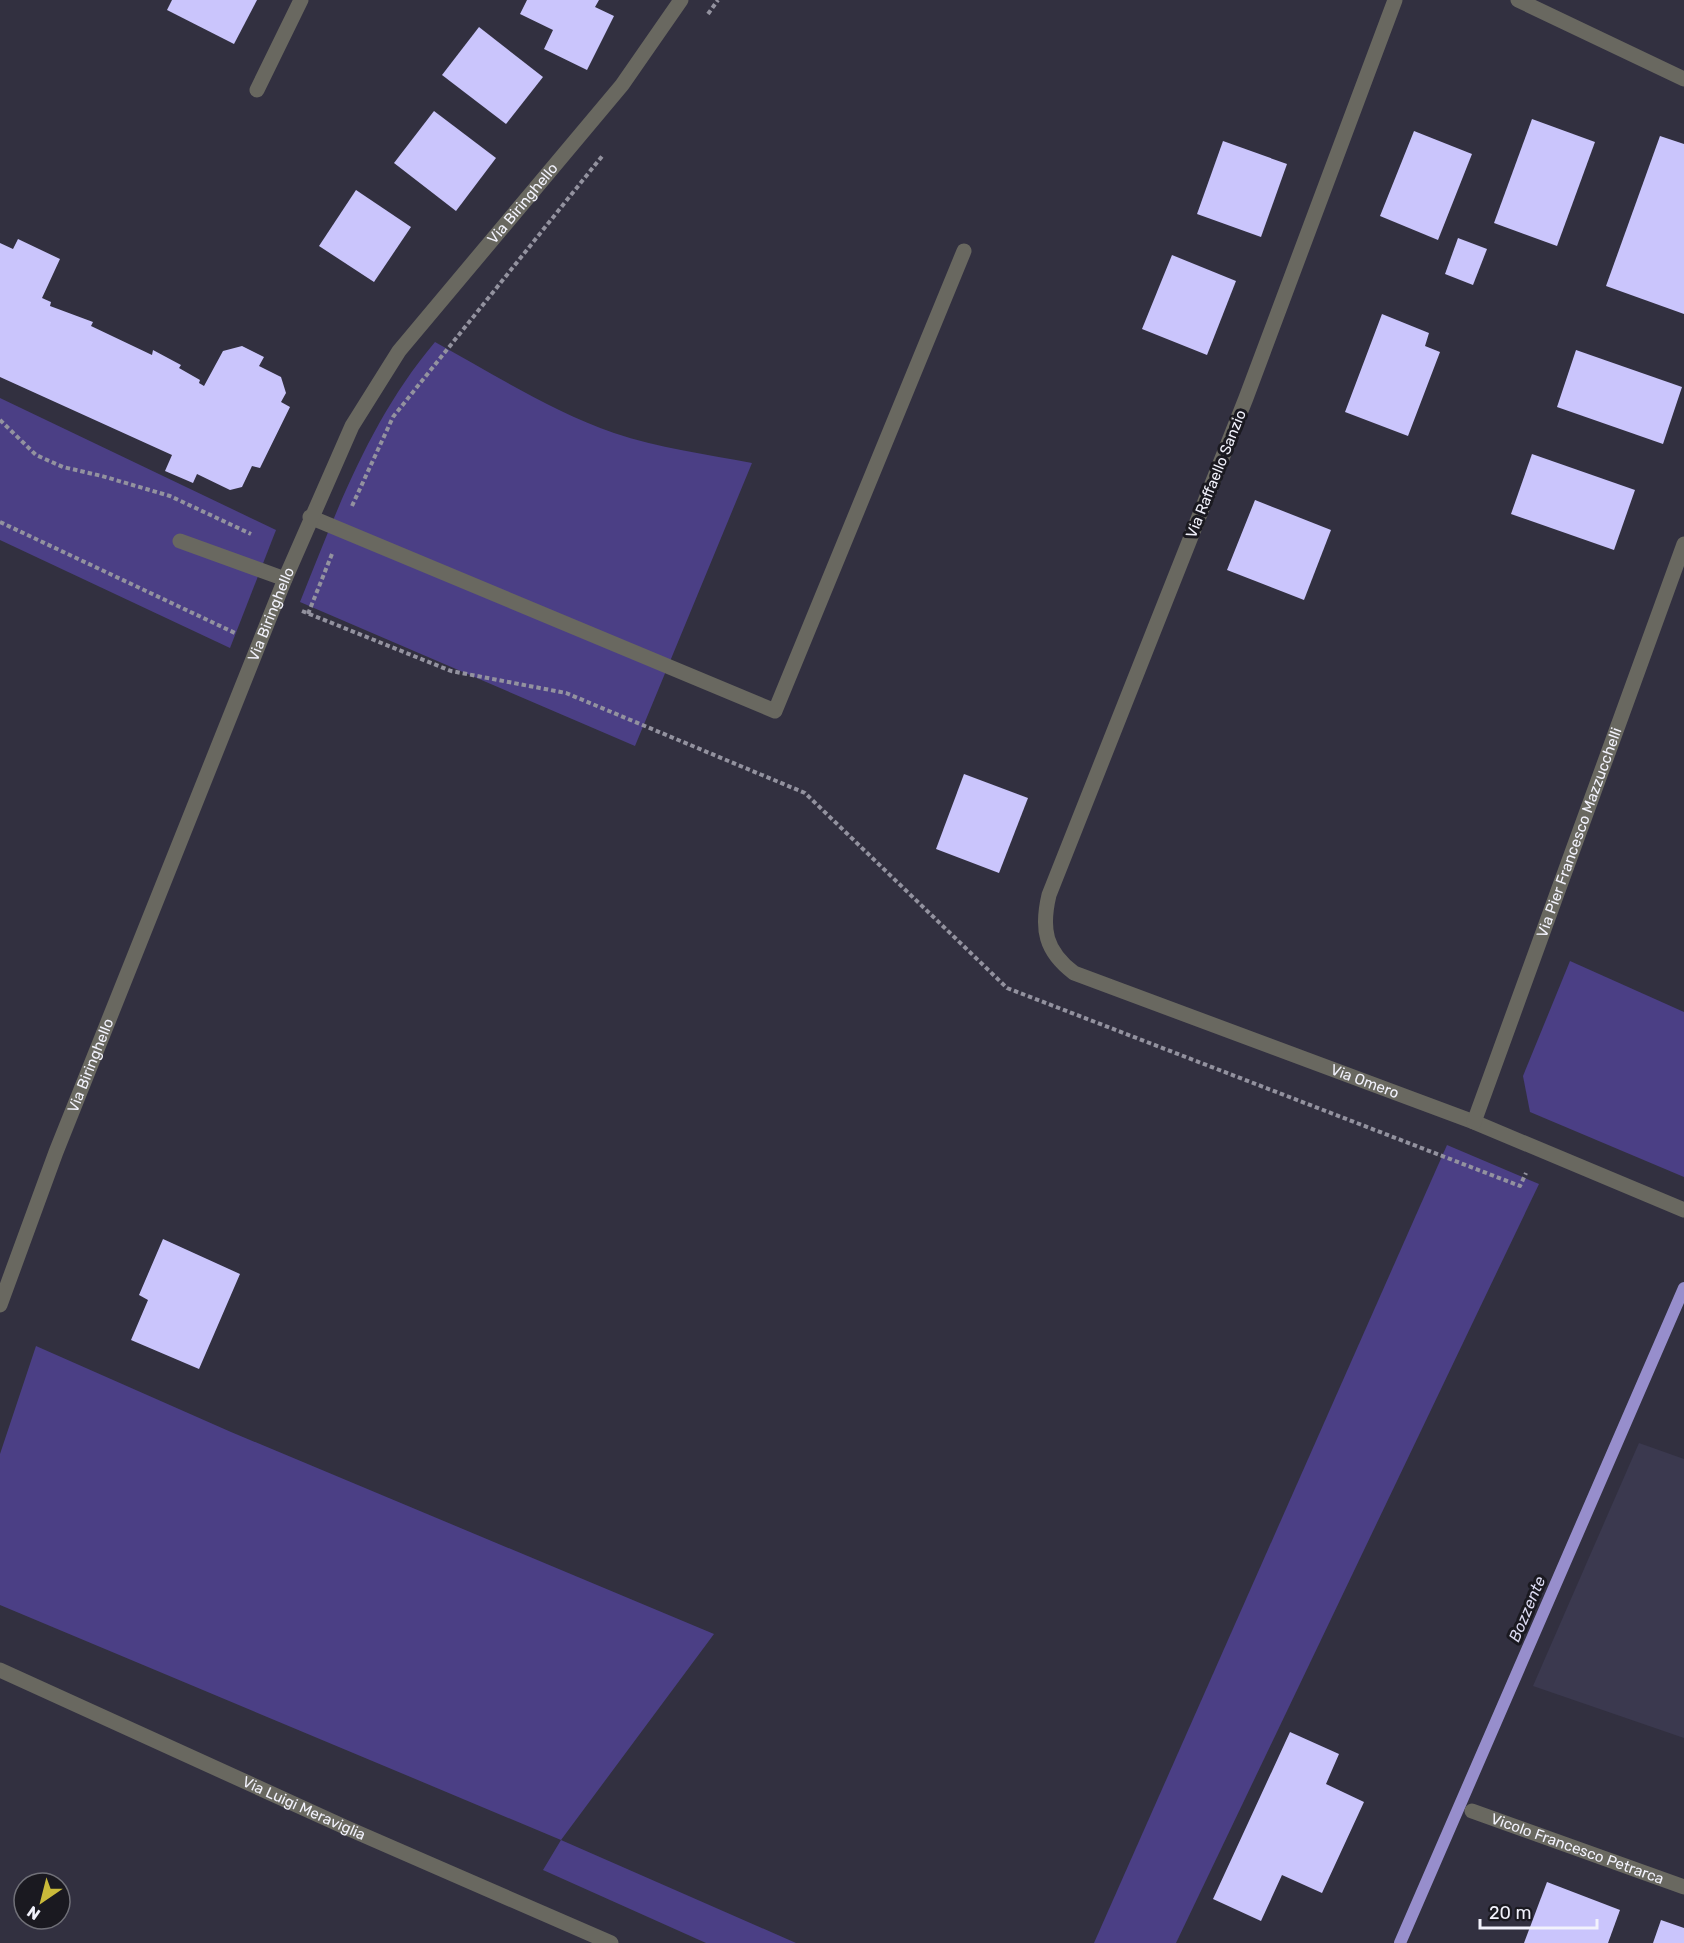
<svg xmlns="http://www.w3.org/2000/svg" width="1684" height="1943" viewBox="0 0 1684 1943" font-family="Rubik,sans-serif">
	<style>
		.built { fill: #3b394f }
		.green { fill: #4b3f85 }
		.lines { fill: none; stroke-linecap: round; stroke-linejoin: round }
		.stream { stroke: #978ecc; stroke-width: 12 }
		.building { fill: #cac5fc }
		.path { stroke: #93929f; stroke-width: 4; stroke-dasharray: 4.5 3; stroke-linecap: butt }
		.lane { stroke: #696860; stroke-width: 15 }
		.street { stroke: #696860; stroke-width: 15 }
		.labels { text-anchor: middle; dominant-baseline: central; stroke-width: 6; stroke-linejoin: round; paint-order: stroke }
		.street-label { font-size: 15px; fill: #f2f2fc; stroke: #1a1920 }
		.water-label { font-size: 16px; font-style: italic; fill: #dbdaf1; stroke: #1a1920 }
	</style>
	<rect width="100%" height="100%" fill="#323040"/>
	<polygon class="built" points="1639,1443 1684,1459 1684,1738 1533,1686"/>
	<g class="green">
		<path d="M435,342C493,374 551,411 614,433C658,448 706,454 752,463L635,746L300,602C337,510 370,419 435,342Z"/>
		<polygon points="0,398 276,530 230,648 0,540"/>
		<polygon points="1570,961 1684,1012 1684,1177 1530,1112 1523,1076"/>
		<polygon points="1447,1145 1539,1184 1176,1943 1094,1943"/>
		<polygon points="36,1346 231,1432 714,1634 561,1840 796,1943 706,1943 543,1870 561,1840 0,1605 0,1454"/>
	</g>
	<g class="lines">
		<polyline class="stream" points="1400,1943 1684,1288"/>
	</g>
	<g class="building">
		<polygon points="172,0 257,0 234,44 167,10"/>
		<polygon points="527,0 599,0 595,7 614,16 587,70 544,49 553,30 520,14"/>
		<polygon points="479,27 543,77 506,124 442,75"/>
		<polygon points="434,111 496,158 456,211 394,163"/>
		<polygon points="1532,119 1595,142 1557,246 1494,223"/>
		<polygon points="1414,131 1472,154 1438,240 1380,216"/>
		<polygon points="1660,136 1684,144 1684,314 1606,286"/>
		<polygon points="1223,141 1287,164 1261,237 1197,214"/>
		<polygon points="356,190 411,227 374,282 319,246"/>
		<polygon points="1458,238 1487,249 1473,285 1445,274"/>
		<polygon points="18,239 60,259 42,298 51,302 50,306 93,322 91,326 152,355 153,350 181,365 179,368 200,380 199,383 204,386 223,351 242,346 264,357 259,366 281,377 286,393 281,402 290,407 260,468 252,466 242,487 230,490 197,474 193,483 165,471 172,455 0,377 0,243 13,249"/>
		<polygon points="1172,255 1236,281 1207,355 1142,329"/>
		<polygon points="1382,314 1429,333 1425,346 1440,352 1408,436 1345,412"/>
		<polygon points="1576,350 1682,387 1663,444 1557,407"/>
		<polygon points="1532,454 1635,490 1614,550 1511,514"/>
		<polygon points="1255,500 1331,530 1304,600 1227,570"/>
		<polygon points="964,774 1028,798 999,873 936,849"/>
		<polygon points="163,1239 240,1274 199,1369 131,1340 148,1300 139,1295"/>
		<polygon points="1290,1732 1339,1754 1326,1784 1364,1802 1322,1893 1282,1875 1261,1921 1213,1899"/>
		<polygon points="1547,1882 1620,1910 1608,1943 1524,1943"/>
		<polygon points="1661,1920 1684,1928 1684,1943 1653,1943"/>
	</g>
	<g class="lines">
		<g class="path">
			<polyline points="708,14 718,0"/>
			<polyline points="0,420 36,455 63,467 102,476 170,496 251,534"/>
			<polyline points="352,506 393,417 603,155"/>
			<polyline points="0,522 235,633"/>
			<polyline points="302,611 451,671 566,693 805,793 1007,988 1520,1186 1526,1173"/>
			<polyline points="308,614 332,554"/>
		</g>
		<g class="lane">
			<polyline points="257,90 301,0"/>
			<polyline points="310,517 775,711 964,251"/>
			<polyline points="180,541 285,579"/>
		</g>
		<g class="street">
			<path id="s1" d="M1395,0L1246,398L1049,895C1041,929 1045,951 1074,973L1474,1122L1684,1210"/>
			<polyline points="1518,0 1684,79"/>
			<path id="s2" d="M1474,1122L1684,544"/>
			<path id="s3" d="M0,1305L56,1152L285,579L352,426L399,351L622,85L681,0"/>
			<path id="s4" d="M0,1670L347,1828L611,1943"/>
			<path id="s5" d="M1472,1811L1684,1887"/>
		</g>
	</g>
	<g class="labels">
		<g class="street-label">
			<text stroke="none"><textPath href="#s3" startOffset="1228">Via Biringhello</textPath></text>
			<text transform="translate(1216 474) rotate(-68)">Via Raffaello Sanzio</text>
			<text stroke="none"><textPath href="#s3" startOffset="742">Via Biringhello</textPath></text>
			<text stroke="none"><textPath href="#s2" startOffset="308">Via Pier Francesco Mazzucchelli</textPath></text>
			<text stroke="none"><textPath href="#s3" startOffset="256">Via Biringhello</textPath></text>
			<text stroke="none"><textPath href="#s1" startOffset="1358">Via Omero</textPath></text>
			<text stroke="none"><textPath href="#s4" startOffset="334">Via Luigi Meraviglia</textPath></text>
			<text stroke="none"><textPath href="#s5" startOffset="112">Vicolo Francesco Petrarca</textPath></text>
		</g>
		<g class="water-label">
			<text transform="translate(1527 1609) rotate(-67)">Bozzente</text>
		</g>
	</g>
	<g transform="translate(42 1901) rotate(215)"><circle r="28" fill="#1a1920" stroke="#707078" stroke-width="1.5"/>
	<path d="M0-4.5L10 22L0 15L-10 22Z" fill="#caba3a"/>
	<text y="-9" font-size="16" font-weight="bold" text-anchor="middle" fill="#f2f2fc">N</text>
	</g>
	<path d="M1480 1919v9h117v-9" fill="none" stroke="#f2f2fc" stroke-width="3"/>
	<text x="1489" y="1919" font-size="18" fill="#f2f2fc" stroke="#1a1920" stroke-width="4.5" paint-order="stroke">20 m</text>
</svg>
